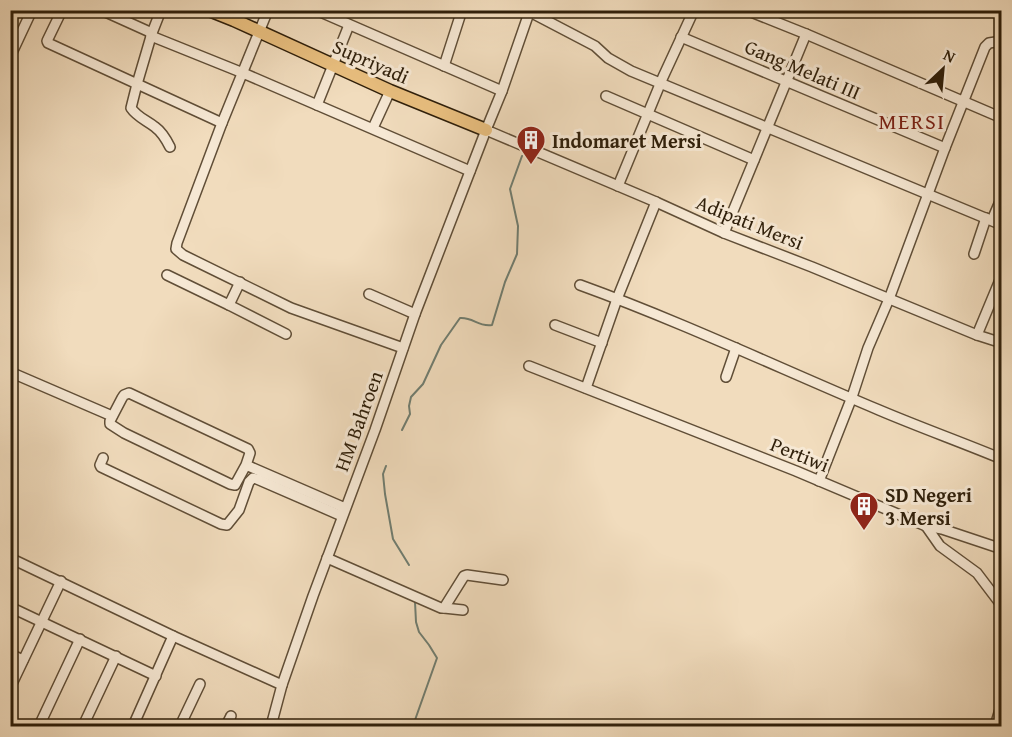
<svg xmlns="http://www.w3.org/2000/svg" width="1012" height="737" viewBox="0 0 1012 737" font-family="'Gentium Book Plus',serif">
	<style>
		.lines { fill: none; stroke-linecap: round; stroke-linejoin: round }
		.stream { stroke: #707d70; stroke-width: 2 }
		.minor-casing { stroke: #604e37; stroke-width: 12 }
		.major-casing { stroke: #2f1f0a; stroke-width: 15 }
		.minor { stroke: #f6e8d4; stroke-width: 9 }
		.major { stroke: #e8be7e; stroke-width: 12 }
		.labels { text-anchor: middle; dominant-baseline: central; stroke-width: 6; stroke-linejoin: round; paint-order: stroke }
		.street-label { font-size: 20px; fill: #2f1f0a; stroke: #f6e8d4 }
		.poi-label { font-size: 20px; font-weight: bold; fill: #2f1f0a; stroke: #f6e8d4; text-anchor: start }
		.quarter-label { font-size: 22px; letter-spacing: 1.5px; fill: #7a1f14; stroke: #f6e8d4 }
	</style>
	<rect width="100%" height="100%" fill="#f1dcbd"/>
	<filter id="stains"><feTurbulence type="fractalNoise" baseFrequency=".00333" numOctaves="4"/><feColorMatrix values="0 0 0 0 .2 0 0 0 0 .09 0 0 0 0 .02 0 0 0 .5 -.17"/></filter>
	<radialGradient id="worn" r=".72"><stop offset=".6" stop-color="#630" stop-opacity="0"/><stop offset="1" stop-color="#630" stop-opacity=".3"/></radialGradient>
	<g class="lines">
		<g class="stream">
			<path d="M402,430L410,414L409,406L411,397L423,384L441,345L460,318C474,317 477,327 492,325L505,282L517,254L518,226L510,189L522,156"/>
			<polyline points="386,466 383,474 385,494 393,539 409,565"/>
			<polyline points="404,726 415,720 437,658 429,645 419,632 416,622 415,602"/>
		</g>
		<g class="minor-casing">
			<g id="minor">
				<polyline points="62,10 47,41 48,43 222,123"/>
				<polyline points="101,10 152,33"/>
				<path d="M161,10L152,33L137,84L131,108C137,117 146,120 155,127C162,132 166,139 170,147"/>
				<polyline points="268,10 222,123 177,243 176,249 183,255 291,308 403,348"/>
				<polyline points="316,10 502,91"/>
				<polyline points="746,10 806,34 1002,118"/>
				<polyline points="530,12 595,46 608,58 631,71 1002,225"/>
				<polyline points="151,36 243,73 470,171"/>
				<polyline points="681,37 945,148"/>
				<polyline points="10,57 32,10"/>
				<polyline points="444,66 462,10"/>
				<polyline points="606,96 754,160"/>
				<polyline points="317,105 349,25"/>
				<polyline points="373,128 390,91"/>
				<polyline points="486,130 656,202 724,233 812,267 977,335 1002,343"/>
				<polyline points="618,186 663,77 694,10"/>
				<polyline points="992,220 1002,197"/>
				<polyline points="724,233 806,34"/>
				<polyline points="974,254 986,218"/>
				<polyline points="167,275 229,305"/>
				<polyline points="240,282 229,305 286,334"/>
				<path d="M580,285C682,322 779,368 879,410C919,427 961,442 1002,459"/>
				<polyline points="369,294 415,314"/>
				<polyline points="555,325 602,343"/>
				<polyline points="977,335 1002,275"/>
				<polyline points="529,366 796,471 926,526 942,529 1002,549"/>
				<polyline points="10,372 112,416"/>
				<polyline points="726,377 736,348"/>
				<polyline points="586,388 617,299 656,202"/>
				<polyline points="103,458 100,465 101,467 221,524 227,525 239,510 249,482 253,478 257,479 342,516"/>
				<polyline points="246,465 250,453 248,449 129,393 124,395 122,398 110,421 110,424 124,433 230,484 235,485 246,465 345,508"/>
				<polyline points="819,481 852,397 868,348 889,299 945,148 985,47 989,43 1002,41"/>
				<polyline points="926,526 940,546 977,573 1002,606"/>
				<polyline points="10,558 173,636 133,726"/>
				<polyline points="327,558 441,608 444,608 464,576 467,575 503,580"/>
				<polyline points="10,607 156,676"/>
				<polyline points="444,608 463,610"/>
				<polyline points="173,636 282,685"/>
				<polyline points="10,654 23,660"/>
				<polyline points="10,688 61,581"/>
				<polyline points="39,726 80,639"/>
				<polyline points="83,726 116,656"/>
				<polyline points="180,726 200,684"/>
				<polyline points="226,726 231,716"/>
				<polyline points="271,726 282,685 313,596 375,430 415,314 486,130 502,91 530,10"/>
				<polyline points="995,726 1002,703"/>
			</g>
		</g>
		<g class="major-casing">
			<polyline id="major" points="209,10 234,20 390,91 486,130"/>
		</g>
		<use href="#minor" class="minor"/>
		<use href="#major" class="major"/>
	</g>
	<defs>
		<g id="building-pin" transform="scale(1.5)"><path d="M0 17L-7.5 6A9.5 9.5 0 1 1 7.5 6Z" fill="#8f2418" stroke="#f6e8d4"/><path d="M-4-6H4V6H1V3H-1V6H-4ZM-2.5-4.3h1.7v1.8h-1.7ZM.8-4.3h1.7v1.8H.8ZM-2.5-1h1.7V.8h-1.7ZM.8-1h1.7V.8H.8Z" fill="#fff"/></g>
	</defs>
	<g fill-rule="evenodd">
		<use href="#building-pin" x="531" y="140"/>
		<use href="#building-pin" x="864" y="506"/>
	</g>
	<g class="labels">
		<g class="street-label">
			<text transform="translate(371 61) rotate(24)">Supriyadi</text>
			<text transform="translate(803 69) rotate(23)">Gang Melati III</text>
			<text transform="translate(750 222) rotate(22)">Adipati Mersi</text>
			<text transform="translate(358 421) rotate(-70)">HM Bahroen</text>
			<text transform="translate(800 454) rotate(22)">Pertiwi</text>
		</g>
		<g class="poi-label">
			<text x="552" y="140">Indomaret Mersi</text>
			<text x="885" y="494">SD Negeri<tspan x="885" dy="23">3 Mersi</tspan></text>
		</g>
		<g class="quarter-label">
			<text x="912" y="121">MERSI</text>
		</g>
	</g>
	<rect width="1012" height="737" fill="none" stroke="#f1dcbd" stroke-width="36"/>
	<rect x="12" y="12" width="988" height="713" fill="none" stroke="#2f1f0a" stroke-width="3"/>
	<rect x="18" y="18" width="976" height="701" fill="none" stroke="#2f1f0a" stroke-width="1.5"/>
	<g transform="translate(943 69) rotate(26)" stroke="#f6e8d4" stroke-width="4.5" paint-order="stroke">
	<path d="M0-4.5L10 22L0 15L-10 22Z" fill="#2f1f0a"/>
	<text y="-9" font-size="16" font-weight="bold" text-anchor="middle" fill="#2f1f0a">N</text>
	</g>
	<rect width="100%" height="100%" filter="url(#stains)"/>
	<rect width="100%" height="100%" fill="url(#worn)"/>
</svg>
